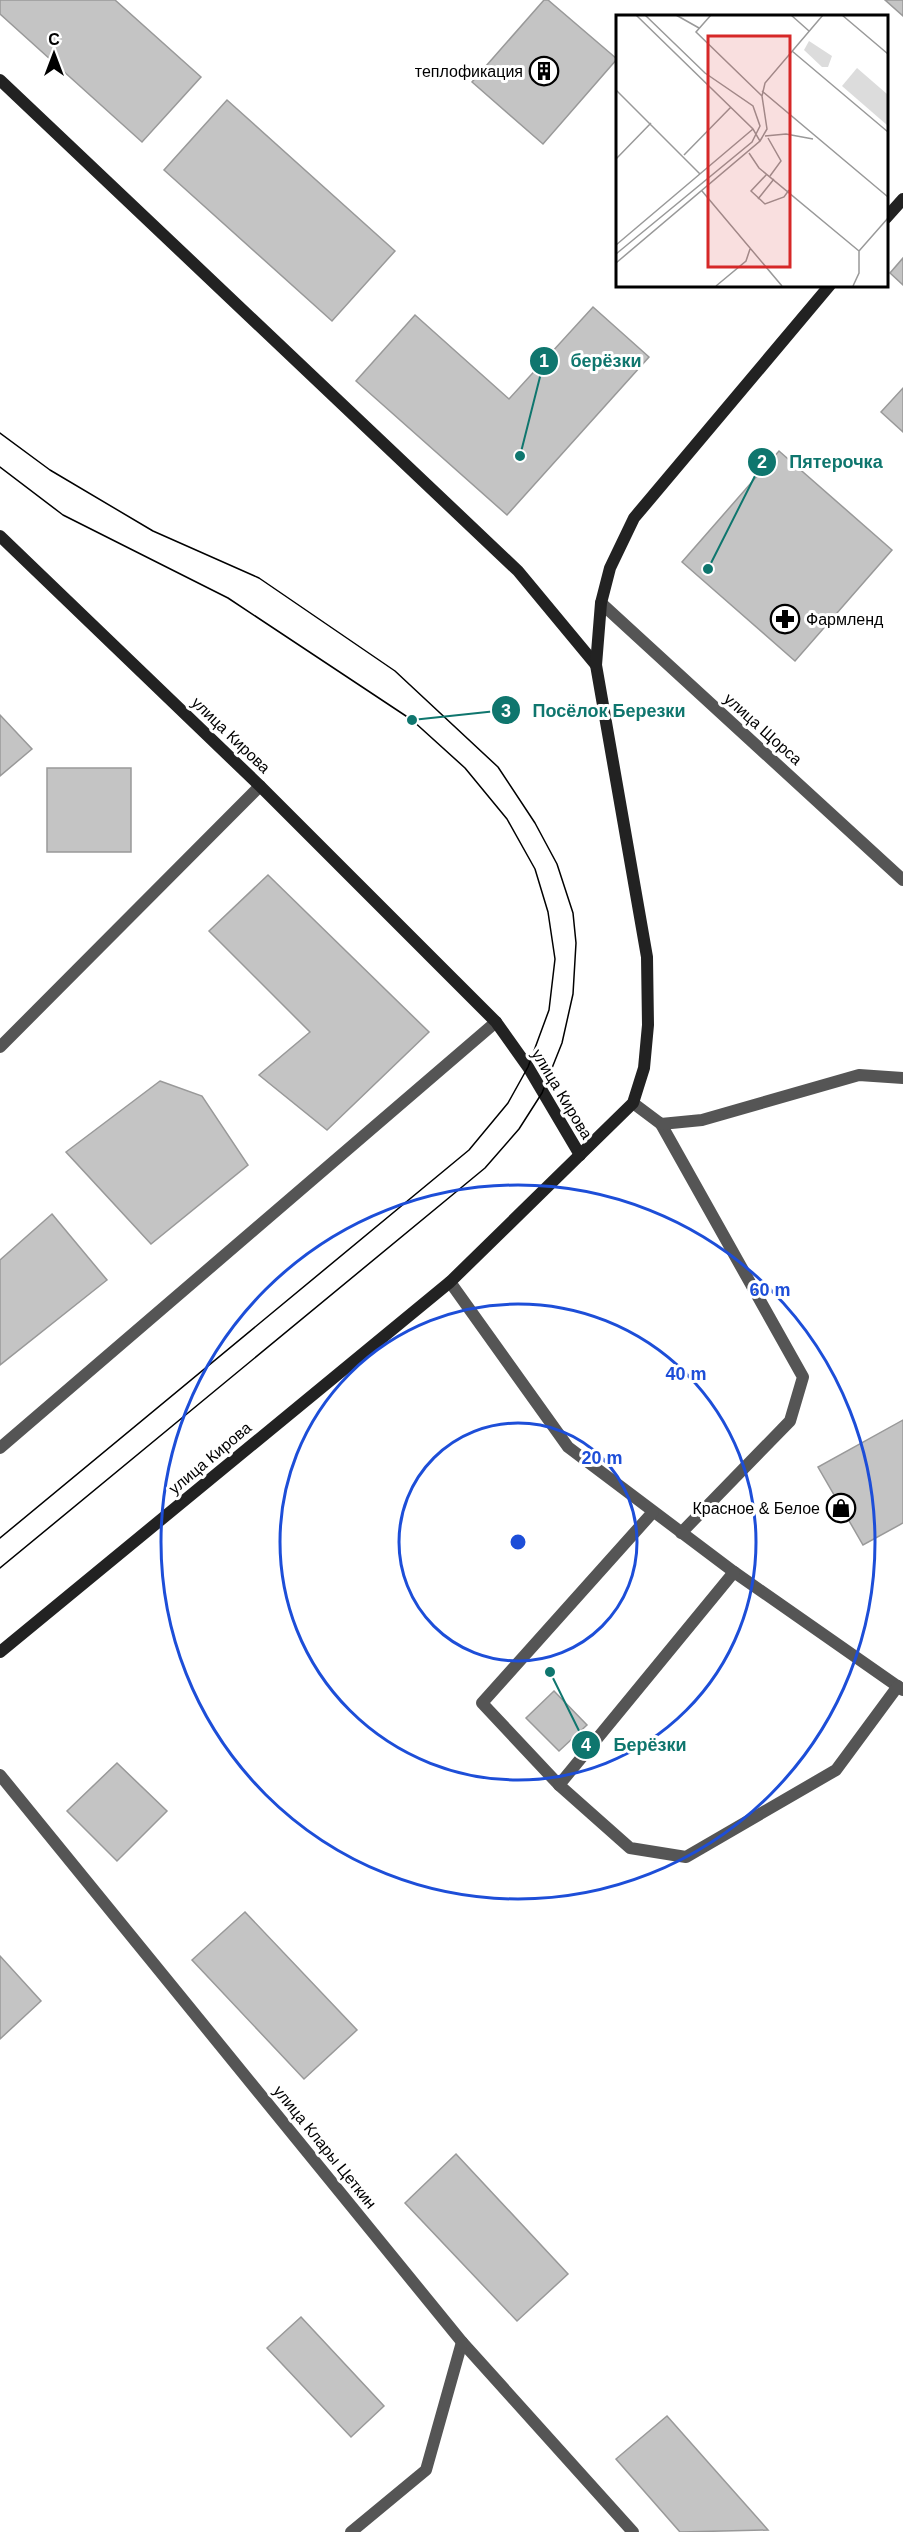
<svg xmlns="http://www.w3.org/2000/svg" width="903" height="2532" viewBox="0 0 903 2532" font-family="Arial,sans-serif">
	<style>
		.building { fill: #c4c4c4; stroke: #999; stroke-width: 1.5 }
		.lines { fill: none; stroke-linecap: round; stroke-linejoin: round }
		.lane { stroke: #555; stroke-width: 12 }
		.street { stroke: #555; stroke-width: 12 }
		.secondary { stroke: #222; stroke-width: 12 }
		.tram { stroke: #000; stroke-width: 1.5 }
		.ring { fill: none; stroke: #1d4ed8; stroke-width: 3 }
		.labels { text-anchor: middle; dominant-baseline: central; stroke-width: 6; stroke-linejoin: round; paint-order: stroke }
		.poi-label { font-size: 16px; fill: #000; stroke: #fff; text-anchor: end }
		.street-label { font-size: 16px; fill: #000; stroke: #fff }
		.inset-road { fill: none; stroke: #999; stroke-width: 1.5 }
		.view { fill: #d62828; fill-opacity: 0.15; stroke: #d62828; stroke-width: 3 }
		.inset-edge { fill: none; stroke: #000; stroke-width: 3 }
		.centre { fill: #1d4ed8; stroke: #fff; stroke-width: 3 }
		.ring-label { font-size: 18px; text-anchor: middle; font-weight: bold; fill: #1d4ed8; stroke: #fff; stroke-width: 6; stroke-linejoin: round; paint-order: stroke }
		.leader { fill: none; stroke: #0f766e; stroke-width: 2 }
		.callout-dot { fill: #0f766e; stroke: #fff; stroke-width: 2 }
		.mark-label { font-size: 18px; text-anchor: middle; font-weight: bold; fill: #fff }
		.callout-label { font-size: 18px; text-anchor: middle; font-weight: bold; fill: #0f766e; stroke: #fff; stroke-width: 6; stroke-linejoin: round; paint-order: stroke }
	</style>
	<rect width="100%" height="100%" fill="#fff"/>
	<g class="building">
		<polygon points="0,0 115,0 201,77 142,142 0,14"/>
		<polygon points="544,0 548,0 617,59 543,144 472,82"/>
		<polygon points="885,0 903,0 903,16"/>
		<polygon points="227,100 395,251 332,321 164,170"/>
		<polygon points="903,258 903,285 890,273"/>
		<polygon points="593,307 649,357 507,515 356,381 415,315 509,399"/>
		<polygon points="903,388 903,432 881,412"/>
		<polygon points="779,451 892,550 795,661 682,562"/>
		<polygon points="0,715 32,749 0,776"/>
		<rect x="47" y="768" width="84" height="84"/>
		<polygon points="268,875 429,1032 327,1130 259,1075 310,1032 209,931"/>
		<polygon points="160,1081 202,1096 248,1165 151,1244 66,1152"/>
		<polygon points="52,1214 107,1280 0,1365 0,1260"/>
		<polygon points="903,1420 903,1523 863,1545 818,1467"/>
		<polygon points="554,1691 587,1725 559,1751 526,1718"/>
		<polygon points="117,1763 167,1811 117,1861 67,1811"/>
		<polygon points="245,1912 357,2030 304,2079 192,1960"/>
		<polygon points="0,1956 41,2001 0,2039"/>
		<polygon points="456,2154 568,2274 517,2321 405,2203"/>
		<polygon points="301,2317 384,2406 351,2437 267,2348"/>
		<polygon points="667,2416 768,2530 680,2532 616,2459"/>
	</g>
	<g class="lines">
		<g class="lane">
			<polyline points="661,1124 803,1377 790,1421 681,1533"/>
			<polyline points="450,1282 568,1447 734,1572 903,1690"/>
			<polyline points="653,1512 482,1703 559,1785 630,1848 686,1857 836,1770 898,1686"/>
			<polyline points="559,1785 734,1572"/>
		</g>
		<g class="street">
			<polyline points="601,603 903,880"/>
			<polyline points="0,1047 260,786"/>
			<polyline points="633,1103 661,1124 702,1120 859,1075 903,1078"/>
			<polyline points="0,1448 496,1022"/>
			<polyline points="0,1775 462,2342 633,2532"/>
			<polyline points="351,2532 426,2470 462,2342"/>
		</g>
		<g class="secondary">
			<polyline points="0,80 518,571 596,665"/>
			<polyline points="886,218 903,199"/>
			<polyline points="0,536 260,786 496,1022 528,1067 580,1155"/>
			<polyline points="0,1652 450,1282 633,1103 644,1068 648,1025 647,957 596,665 601,603 610,568 634,518 830,285"/>
		</g>
		<g class="tram">
			<polyline points="0,433 50,470 153,531 259,578 395,671 498,767 535,823 557,864 573,913 576,943 573,994 562,1043 542,1093 519,1129 485,1168 0,1568"/>
			<polyline points="0,467 63,515 228,598 412,720 465,768 507,819 535,869 548,912 555,959 549,1010 528,1067 508,1103 469,1150 0,1538"/>
		</g>
	</g>
	<g class="ring">
		<circle cx="518" cy="1542" r="119"/>
		<circle cx="518" cy="1542" r="238"/>
		<circle cx="518" cy="1542" r="357"/>
	</g>
	<defs>
		<g id="building-ring" transform="scale(1.5)"><circle r="9.5" fill="#fff" stroke="#000" stroke-width="1.5"/><path d="M-4-6H4V6H1V3H-1V6H-4ZM-2.5-4.3h1.7v1.8h-1.7ZM.8-4.3h1.7v1.8H.8ZM-2.5-1h1.7V.8h-1.7ZM.8-1h1.7V.8H.8Z" fill="#000"/></g>
		<g id="pharmacy-ring" transform="scale(1.5)"><circle r="9.5" fill="#fff" stroke="#000" stroke-width="1.5"/><path d="M-2-6h4v4h4v4h-4v4h-4v-4h-4v-4h4Z" fill="#000"/></g>
		<g id="shop-ring" transform="scale(1.5)"><circle r="9.5" fill="#fff" stroke="#000" stroke-width="1.5"/><path d="M-5-2.5h2.3a2.7 3.5 0 0 1 5.4 0H5L5.5 6h-11ZM-1.5-2.5h3a1.5 2.3 0 0 0-3 0Z" fill="#000"/></g>
	</defs>
	<g fill-rule="evenodd">
		<use href="#building-ring" x="544" y="71"/>
		<use href="#pharmacy-ring" x="785" y="619"/>
		<use href="#shop-ring" x="841" y="1508"/>
	</g>
	<g class="labels">
		<g class="poi-label">
			<text x="523" y="71">теплофикация</text>
			<text x="806" y="619" text-anchor="start">Фармленд</text>
			<text x="820" y="1508">Красное &amp; Белое</text>
		</g>
		<g class="street-label">
			<text transform="translate(763 729) rotate(42)">улица Щорса</text>
			<text transform="translate(231 735) rotate(44)">улица Кирова</text>
			<text transform="translate(562 1094) rotate(59)">улица Кирова</text>
			<text transform="translate(210 1458) rotate(-40)">улица Кирова</text>
			<text transform="translate(325 2147) rotate(51)">улица Клары Цеткин</text>
		</g>
	</g>
	<g transform="translate(616 15)">
		<rect width="272" height="272" fill="#fff"/>
		<path d="M241,53L271,79V110L226,71Z" fill="#dcdcdc"/>
		<path d="M193,26L216,41L212,52H206L188,35Z" fill="#dcdcdc"/>
		<path class="inset-road" d="M60,0L83,13M95,0L80,17L146,81M175,0L193,16M226,0L272,39M176,36L272,117M0,75L84,159M146,76L272,182M149,121L170,119L197,124M152,123L165,146L154,161M144,126L151,114L146,81L149,68L207,0M133,138L143,153L243,236V258L237,271M68,140L115,92M0,144L35,108M151,159L135,176L149,189L168,182L173,175M86,176L166,271M142,184L158,164M0,230L137,114M243,236L272,203M0,239L136,127L144,111L137,91L89,58L29,0M0,248L144,126L137,114L20,0M100,271L130,246L134,234"/>
		<path class="view" d="M92,21H174V252H92Z"/>
		<rect width="272" height="272" class="inset-edge"/>
	</g>
	<circle cx="518" cy="1542" r="9" class="centre"/>
	<g class="ring-label">
		<text x="770" y="1296">60 m</text>
		<text x="686" y="1380">40 m</text>
		<text x="602" y="1464">20 m</text>
	</g>
	<path class="leader" d="M520 456L544 361M708 569L762 462M412 720L506 710M550 1672L586 1745"/>
	<g class="callout-dot">
		<circle cx="520" cy="456" r="6"/>
		<circle cx="708" cy="569" r="6"/>
		<circle cx="412" cy="720" r="6"/>
		<circle cx="550" cy="1672" r="6"/>
		<circle cx="544" cy="361" r="15"/>
		<circle cx="762" cy="462" r="15"/>
		<circle cx="506" cy="710" r="15"/>
		<circle cx="586" cy="1745" r="15"/>
	</g>
	<g class="mark-label">
		<text x="544" y="367">1</text>
		<text x="762" y="468">2</text>
		<text x="506" y="717">3</text>
		<text x="586" y="1751">4</text>
	</g>
	<g class="callout-label">
		<text x="606" y="367">берёзки</text>
		<text x="836" y="468">Пятерочка</text>
		<text x="609" y="717">Посёлок Березки</text>
		<text x="650" y="1751">Берёзки</text>
	</g>
	<g transform="translate(54 54)" stroke="#ffffff" stroke-width="4.5" paint-order="stroke">
	<path d="M0-4.5L10 22L0 15L-10 22Z" fill="#000000"/>
	<text y="-9" font-size="16" font-weight="bold" text-anchor="middle" fill="#000000">С</text>
	</g>
</svg>
